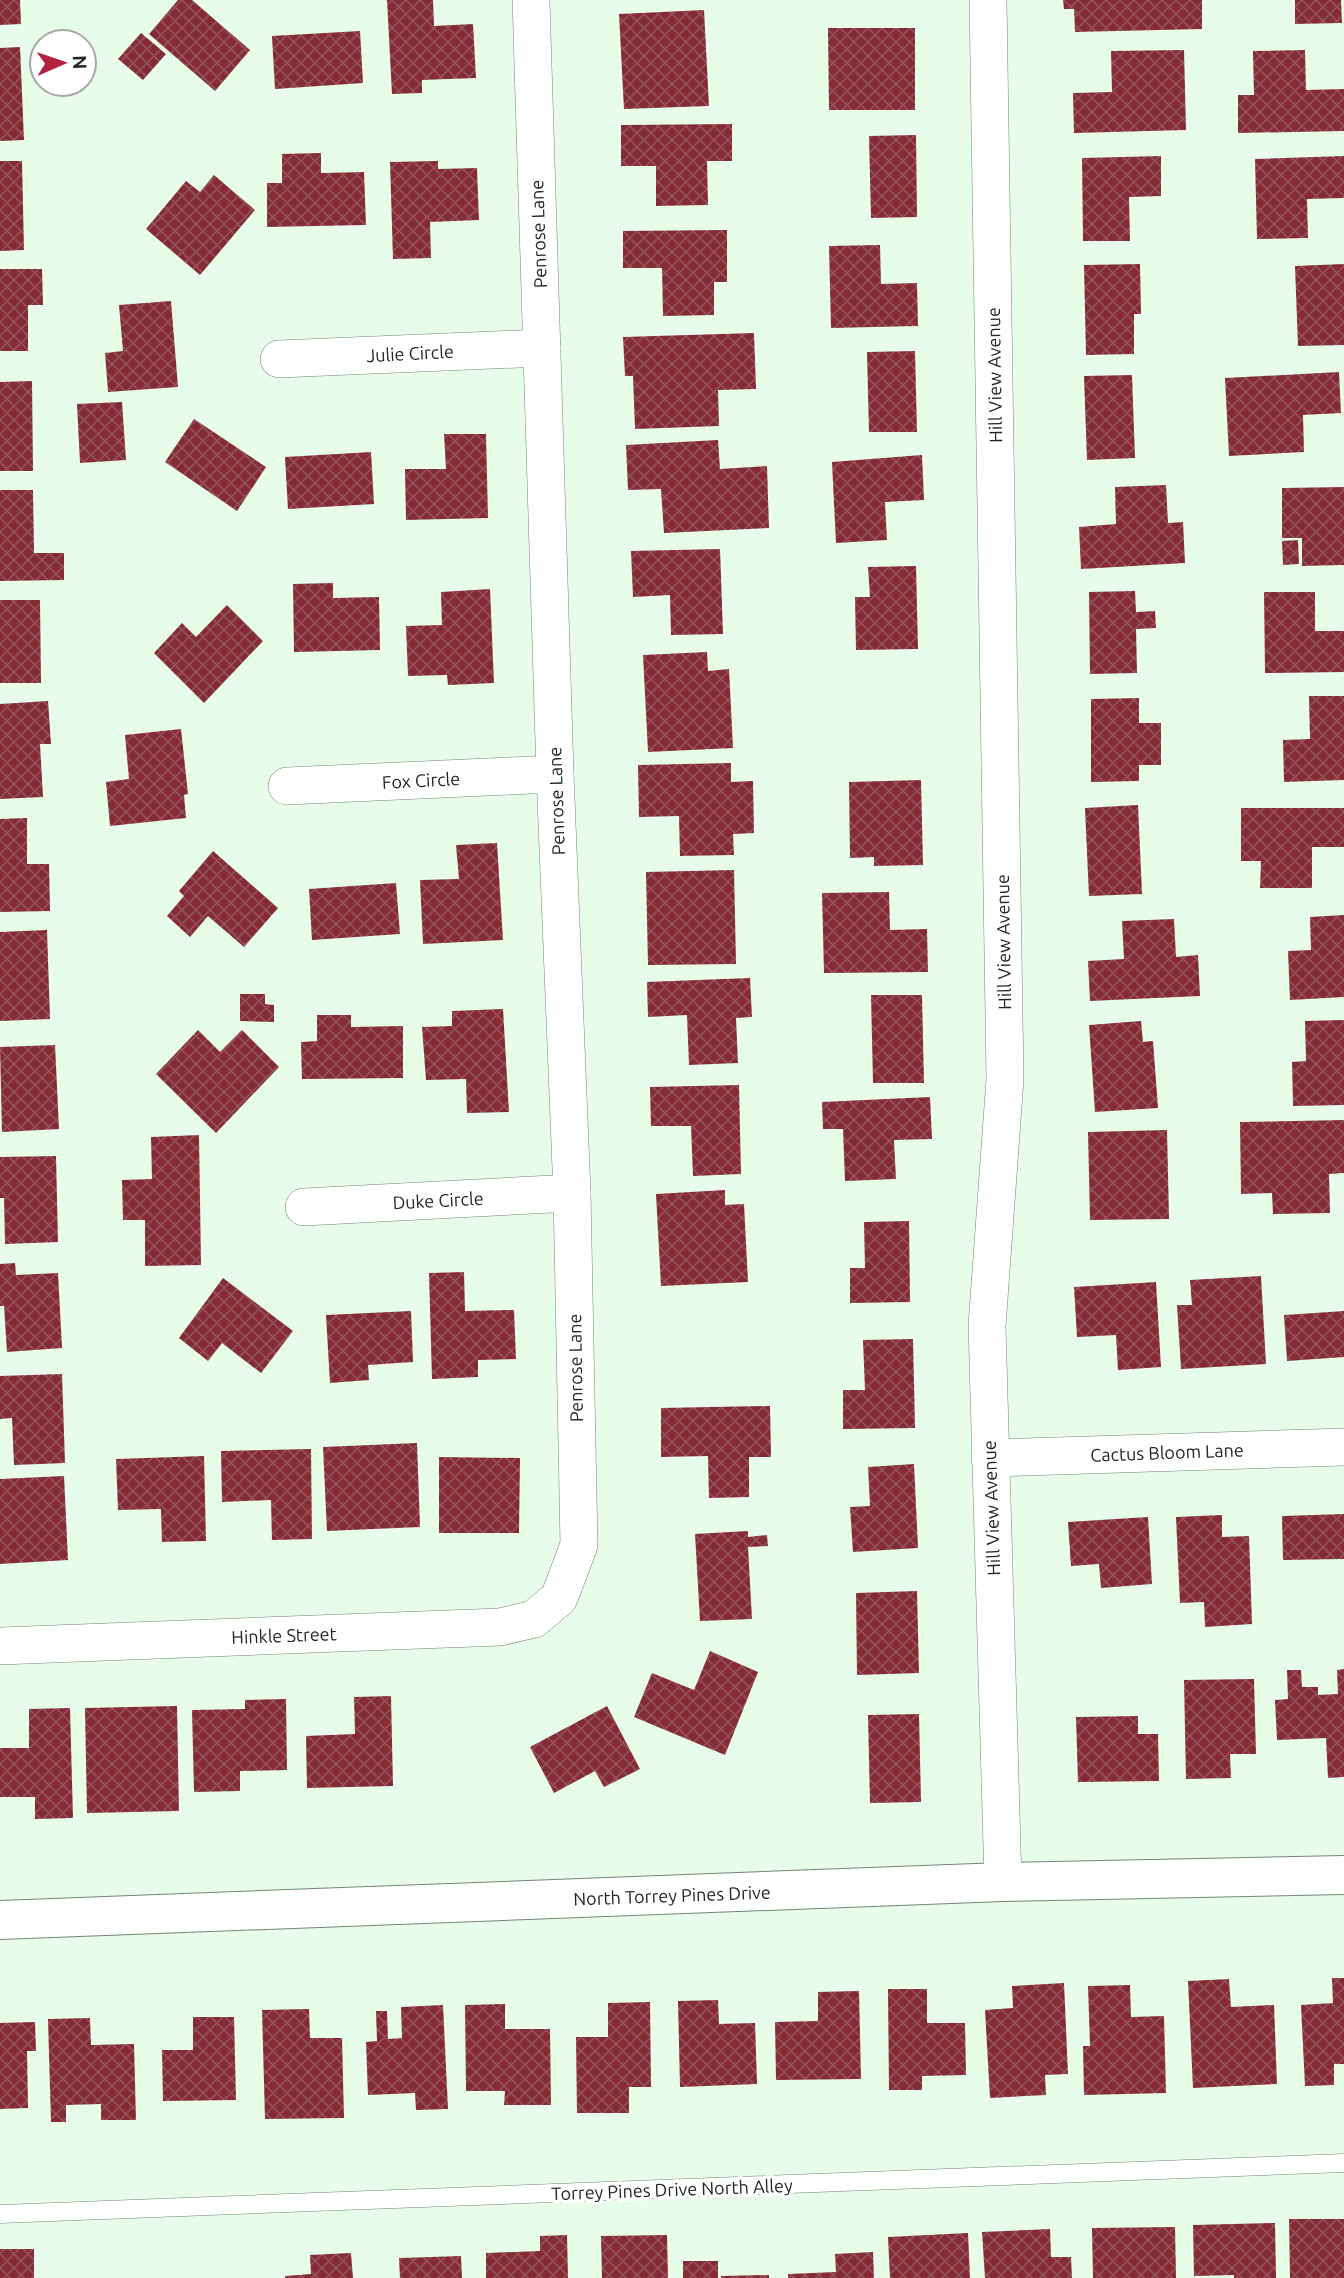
<svg xmlns="http://www.w3.org/2000/svg" width="1344" height="2278" viewBox="0 0 1344 2278" font-family="Ubuntu,sans-serif">
	<style>
		.building { fill: url(#building-cross-hatch) }
		.lines { fill: none; stroke-linecap: round; stroke-linejoin: round }
		.service-casing { stroke: #728674; stroke-width: 19 }
		.minor-casing { stroke: #728674; stroke-width: 38 }
		.secondary-casing { stroke: #728674; stroke-width: 40 }
		.service { stroke: #fff; stroke-width: 18 }
		.minor { stroke: #fff; stroke-width: 37 }
		.secondary { stroke: #fff; stroke-width: 38 }
		.labels { text-anchor: middle; dominant-baseline: central; stroke-width: 7; stroke-linejoin: round; paint-order: stroke }
		.street-label { font-size: 18px; fill: #202821; stroke: #fff }
	</style>
	<defs>
		<pattern id="building-cross-hatch" width="8" height="8" patternUnits="userSpaceOnUse" patternTransform="scale(1.75)"><rect width="8" height="8" fill="#852b36"/><path d="M0 0l8 8M0 8l8-8" fill="none" stroke="#935058"/></pattern>
	</defs>
	<rect width="100%" height="100%" fill="#e7fde9"/>
	<g class="building">
		<polygon points="0,0 20,0 21,24 0,25"/>
		<polygon points="178,0 192,0 250,50 215,91 149,34"/>
		<polygon points="387,0 433,0 434,26 473,24 476,78 422,80 422,93 392,94"/>
		<polygon points="1063,0 1202,0 1202,29 1075,32 1074,9 1064,9"/>
		<polygon points="1295,0 1341,0 1342,23 1295,24"/>
		<polygon points="704,10 709,106 624,109 619,14"/>
		<polygon points="828,28 915,28 915,110 829,110"/>
		<polygon points="360,31 363,83 275,89 272,36"/>
		<polygon points="141,33 166,54 143,80 118,59"/>
		<polygon points="20,47 24,140 0,141 0,48"/>
		<polygon points="1184,50 1186,130 1074,133 1073,93 1112,92 1111,51"/>
		<polygon points="1305,50 1306,90 1344,89 1344,131 1238,133 1238,95 1254,95 1253,51"/>
		<polygon points="732,124 732,161 707,161 708,205 656,206 656,166 621,166 621,125"/>
		<polygon points="916,135 917,217 871,218 869,136"/>
		<polygon points="321,153 321,173 364,172 366,225 267,227 267,183 282,183 282,154"/>
		<polygon points="1161,156 1161,196 1129,197 1130,241 1083,241 1082,158"/>
		<polygon points="1344,156 1344,198 1307,199 1308,238 1257,239 1255,159"/>
		<polygon points="0,161 22,161 24,250 0,251"/>
		<polygon points="438,161 438,169 477,168 479,220 430,222 431,258 393,259 390,162"/>
		<polygon points="214,175 255,210 200,275 146,229 186,181 200,192"/>
		<polygon points="727,230 727,282 714,282 714,315 663,316 662,268 623,268 623,231"/>
		<polygon points="880,245 881,284 917,283 918,326 831,328 829,246"/>
		<polygon points="1140,264 1141,314 1134,314 1134,354 1086,355 1084,265"/>
		<polygon points="1344,264 1344,345 1298,346 1295,266"/>
		<polygon points="0,269 42,269 43,305 28,305 28,351 0,351"/>
		<polygon points="171,301 178,387 108,392 105,353 123,351 119,305"/>
		<polygon points="754,333 756,389 718,390 719,426 635,429 633,376 625,376 623,337"/>
		<polygon points="915,351 917,432 869,432 867,352"/>
		<polygon points="1339,372 1341,413 1303,415 1304,452 1229,456 1225,378"/>
		<polygon points="1132,375 1135,458 1087,460 1084,376"/>
		<polygon points="32,381 33,471 0,471 0,382"/>
		<polygon points="122,402 126,460 80,463 77,404"/>
		<polygon points="194,419 266,467 237,511 165,462"/>
		<polygon points="444,434 486,434 488,518 406,520 405,469 446,469"/>
		<polygon points="718,440 720,469 767,466 769,528 664,533 661,489 628,490 626,445"/>
		<polygon points="371,452 374,504 288,509 285,457"/>
		<polygon points="922,455 924,500 885,502 887,540 836,543 832,462"/>
		<polygon points="1166,485 1168,523 1183,522 1185,563 1081,569 1079,527 1116,524 1115,487"/>
		<polygon points="1344,487 1344,565 1302,566 1302,538 1282,538 1282,488"/>
		<polygon points="0,490 33,490 34,553 64,553 64,580 0,581"/>
		<polygon points="1298,540 1299,564 1283,565 1282,541"/>
		<polygon points="720,549 723,634 671,635 670,595 633,597 631,551"/>
		<polygon points="916,566 918,649 856,650 855,597 870,597 868,567"/>
		<polygon points="333,583 333,598 379,597 380,650 294,652 293,584"/>
		<polygon points="490,589 494,683 448,685 447,675 408,676 406,626 442,625 441,592"/>
		<polygon points="1135,591 1136,612 1155,611 1156,628 1136,629 1137,673 1090,674 1089,592"/>
		<polygon points="1264,592 1315,592 1315,631 1344,631 1344,672 1265,673"/>
		<polygon points="0,600 40,600 41,683 0,683"/>
		<polygon points="227,605 263,641 204,703 154,653 182,623 196,637"/>
		<polygon points="707,652 708,671 729,669 733,748 648,752 643,655"/>
		<polygon points="1309,696 1344,696 1344,780 1284,782 1283,740 1310,739"/>
		<polygon points="1139,698 1139,723 1161,723 1161,765 1139,765 1139,781 1091,782 1091,699"/>
		<polygon points="48,701 51,744 40,744 43,797 0,799 0,704"/>
		<polygon points="181,729 188,794 184,795 186,818 110,826 106,782 129,779 125,735"/>
		<polygon points="731,763 731,782 753,781 754,833 733,834 734,855 680,856 679,816 639,817 638,765"/>
		<polygon points="921,780 923,865 874,866 874,857 850,858 849,782"/>
		<polygon points="1138,805 1142,894 1089,896 1085,808"/>
		<polygon points="1241,808 1344,808 1344,847 1312,847 1312,888 1260,888 1261,861 1241,861"/>
		<polygon points="27,818 27,864 49,864 50,911 0,912 0,819"/>
		<polygon points="497,843 503,940 423,944 420,880 459,879 456,845"/>
		<polygon points="213,851 278,908 244,947 208,916 190,937 167,916 184,896 179,891"/>
		<polygon points="734,870 736,964 648,965 646,872"/>
		<polygon points="396,883 400,934 312,940 309,889"/>
		<polygon points="889,892 890,930 927,929 928,972 824,973 822,893"/>
		<polygon points="1344,915 1344,997 1290,1000 1288,951 1311,950 1310,917"/>
		<polygon points="1174,919 1176,957 1198,955 1200,996 1090,1001 1088,961 1124,959 1122,921"/>
		<polygon points="47,930 50,1019 0,1021 0,932"/>
		<polygon points="750,978 752,1017 736,1018 738,1063 689,1065 687,1015 648,1017 647,982"/>
		<polygon points="240,994 265,994 265,1004 274,1005 274,1022 240,1021"/>
		<polygon points="871,995 922,995 924,1083 873,1083"/>
		<polygon points="503,1009 509,1112 467,1113 466,1079 426,1080 422,1027 452,1026 452,1011"/>
		<polygon points="317,1015 351,1015 351,1027 403,1026 403,1078 302,1079 301,1042 317,1041"/>
		<polygon points="1344,1020 1344,1105 1293,1106 1292,1062 1306,1061 1305,1021"/>
		<polygon points="1141,1021 1143,1042 1153,1041 1158,1108 1095,1112 1089,1025"/>
		<polygon points="198,1030 220,1052 242,1030 279,1067 216,1133 156,1074"/>
		<polygon points="55,1045 59,1129 2,1132 0,1047"/>
		<polygon points="739,1085 741,1174 693,1176 691,1126 651,1126 650,1087"/>
		<polygon points="930,1097 932,1139 894,1140 896,1179 845,1181 843,1129 823,1129 822,1102"/>
		<polygon points="1344,1120 1344,1173 1329,1174 1330,1213 1273,1214 1272,1193 1241,1194 1240,1122"/>
		<polygon points="1167,1130 1169,1219 1090,1220 1088,1132"/>
		<polygon points="199,1135 201,1265 145,1266 145,1220 123,1220 122,1180 152,1179 151,1137"/>
		<polygon points="56,1156 58,1242 5,1244 4,1198 0,1198 0,1157"/>
		<polygon points="725,1190 725,1205 744,1204 748,1282 661,1286 656,1194"/>
		<polygon points="909,1221 910,1302 850,1303 850,1268 865,1268 864,1222"/>
		<polygon points="15,1263 16,1275 58,1273 62,1348 7,1352 4,1306 0,1306 0,1264"/>
		<polygon points="464,1272 465,1311 514,1310 516,1359 478,1360 478,1377 432,1379 429,1273"/>
		<polygon points="1261,1276 1266,1364 1181,1369 1177,1305 1192,1305 1190,1280"/>
		<polygon points="223,1278 293,1331 261,1373 222,1343 208,1361 179,1338"/>
		<polygon points="1156,1282 1161,1367 1118,1370 1116,1335 1077,1337 1074,1287"/>
		<polygon points="411,1311 413,1362 368,1365 369,1380 330,1383 326,1315"/>
		<polygon points="1344,1311 1344,1357 1287,1361 1284,1315"/>
		<polygon points="913,1339 915,1428 843,1429 843,1390 865,1390 863,1340"/>
		<polygon points="62,1374 65,1463 14,1465 12,1418 0,1419 0,1376"/>
		<polygon points="770,1406 771,1457 749,1457 749,1497 709,1498 708,1456 661,1457 661,1408"/>
		<polygon points="417,1443 420,1527 327,1531 323,1447"/>
		<polygon points="311,1449 312,1539 272,1540 271,1500 222,1502 221,1451"/>
		<polygon points="204,1456 206,1541 162,1542 161,1509 118,1510 116,1459"/>
		<polygon points="439,1457 520,1458 519,1533 439,1533"/>
		<polygon points="914,1464 918,1548 853,1552 850,1507 870,1506 868,1467"/>
		<polygon points="64,1476 68,1560 0,1564 0,1479"/>
		<polygon points="1344,1514 1344,1559 1283,1560 1282,1516"/>
		<polygon points="1222,1515 1222,1537 1249,1536 1252,1624 1205,1627 1204,1602 1180,1603 1176,1517"/>
		<polygon points="1148,1517 1152,1584 1101,1588 1099,1564 1071,1566 1068,1522"/>
		<polygon points="748,1531 748,1537 767,1535 768,1546 748,1547 752,1619 700,1621 695,1534"/>
		<polygon points="917,1591 919,1673 857,1675 856,1593"/>
		<polygon points="710,1651 758,1672 725,1755 634,1717 652,1673 694,1690"/>
		<polygon points="1344,1669 1344,1777 1328,1778 1326,1738 1277,1740 1275,1700 1288,1699 1287,1670 1301,1670 1302,1687 1318,1687 1318,1695 1338,1694 1337,1670"/>
		<polygon points="1254,1679 1256,1754 1230,1754 1231,1778 1186,1779 1184,1680"/>
		<polygon points="391,1696 393,1786 307,1788 306,1736 355,1734 354,1697"/>
		<polygon points="286,1699 287,1770 240,1771 240,1791 194,1792 192,1710 245,1709 245,1700"/>
		<polygon points="177,1706 179,1811 87,1813 85,1708"/>
		<polygon points="607,1706 640,1769 604,1787 595,1771 554,1793 530,1747"/>
		<polygon points="70,1708 73,1818 35,1819 35,1797 0,1797 0,1748 29,1748 29,1709"/>
		<polygon points="919,1714 921,1802 870,1803 868,1715"/>
		<polygon points="1138,1716 1138,1734 1158,1734 1159,1781 1078,1782 1076,1717"/>
		<polygon points="1332,1978 1344,1978 1344,2064 1334,2064 1334,2085 1305,2086 1301,2005 1333,2003"/>
		<polygon points="1229,1979 1231,2007 1274,2005 1277,2084 1193,2088 1188,1981"/>
		<polygon points="1064,1983 1068,2074 1045,2075 1046,2095 990,2098 985,2010 1013,2008 1012,1986"/>
		<polygon points="1130,1985 1131,2017 1164,2016 1166,2093 1084,2095 1083,2046 1090,2046 1088,1986"/>
		<polygon points="888,1989 927,1989 927,2023 965,2023 966,2075 922,2076 922,2090 889,2090"/>
		<polygon points="859,1991 861,2079 776,2080 775,2022 818,2021 818,1992"/>
		<polygon points="718,2000 719,2024 755,2023 757,2084 680,2087 678,2001"/>
		<polygon points="650,2002 651,2087 629,2087 629,2113 577,2113 576,2037 608,2037 608,2003"/>
		<polygon points="505,2004 505,2029 550,2029 551,2105 504,2105 505,2091 466,2091 465,2005"/>
		<polygon points="443,2005 448,2109 416,2110 415,2093 368,2095 366,2042 377,2041 376,2011 387,2011 388,2039 402,2038 401,2007"/>
		<polygon points="309,2009 310,2038 342,2038 344,2118 265,2119 262,2010"/>
		<polygon points="193,2017 234,2017 236,2100 163,2101 162,2050 193,2050"/>
		<polygon points="90,2018 91,2045 134,2044 136,2120 101,2120 101,2104 66,2105 66,2122 51,2122 48,2019"/>
		<polygon points="35,2022 36,2051 27,2051 28,2108 0,2109 0,2023"/>
		<polygon points="1289,2219 1344,2219 1344,2278 1290,2278"/>
		<polygon points="1275,2223 1276,2278 1234,2278 1234,2275 1194,2276 1193,2225"/>
		<polygon points="1175,2227 1176,2278 1093,2278 1092,2228"/>
		<polygon points="1050,2229 1051,2257 1071,2257 1072,2278 985,2278 982,2232"/>
		<polygon points="968,2233 970,2278 890,2278 888,2237"/>
		<polygon points="567,2235 568,2278 486,2278 486,2253 540,2251 540,2236"/>
		<polygon points="667,2235 668,2278 602,2278 601,2236"/>
		<rect x="0" y="2249" width="34" height="29"/>
		<polygon points="873,2252 874,2278 788,2278 788,2274 836,2272 835,2254"/>
		<polygon points="351,2253 353,2278 285,2278 285,2276 311,2274 310,2255"/>
		<polygon points="461,2256 462,2278 400,2278 399,2258"/>
		<rect x="683" y="2261" width="35" height="17"/>
		<polygon points="769,2275 769,2278 721,2278 721,2276"/>
	</g>
	<g class="lines">
		<g class="service-casing">
			<polyline id="service" points="0,2214 1344,2163"/>
		</g>
		<g class="minor-casing">
			<g id="minor">
				<polyline points="988,0 1005,1079 987,1326 1003,1882"/>
				<polyline points="279,359 542,348"/>
				<polyline points="287,786 555,774"/>
				<polyline points="304,1207 572,1193"/>
				<polyline points="990,1458 1344,1447"/>
				<polyline points="0,1646 500,1627 534,1619 559,1598 579,1545 572,1193 555,774 531,0"/>
			</g>
		</g>
		<g class="secondary-casing">
			<polyline id="secondary" points="0,1920 1003,1882 1344,1875"/>
		</g>
		<use href="#service" class="service"/>
		<use href="#minor" class="minor"/>
		<use href="#secondary" class="secondary"/>
	</g>
	<g class="labels">
		<g class="street-label">
			<text transform="translate(538 234) rotate(-92)">Penrose Lane</text>
			<text transform="translate(410 353) rotate(-3)">Julie Circle</text>
			<text transform="translate(994 375) rotate(-91)">Hill View Avenue</text>
			<text transform="translate(421 780) rotate(-3)">Fox Circle</text>
			<text transform="translate(556 801) rotate(-92)">Penrose Lane</text>
			<text transform="translate(1003 942) rotate(-91)">Hill View Avenue</text>
			<text transform="translate(438 1200) rotate(-3)">Duke Circle</text>
			<text transform="translate(575 1368) rotate(-91)">Penrose Lane</text>
			<text transform="translate(1167 1452) rotate(-2)">Cactus Bloom Lane</text>
			<text transform="translate(991 1508) rotate(-92)">Hill View Avenue</text>
			<text transform="translate(284 1635) rotate(-2)">Hinkle Street</text>
			<text transform="translate(672 1895) rotate(-2)">North Torrey Pines Drive</text>
			<text transform="translate(672 2189) rotate(-2)">Torrey Pines Drive North Alley</text>
		</g>
	</g>
	<g transform="translate(63 63) rotate(88)"><circle r="33" fill="#ffffff" stroke="#a6a9a6" stroke-width="2"/>
	<path d="M0-5L12 26L0 18L-12 26Z" fill="#b4223f"/>
	<text y="-10" font-size="19" font-weight="bold" text-anchor="middle" fill="#202821">N</text>
	</g>
</svg>
